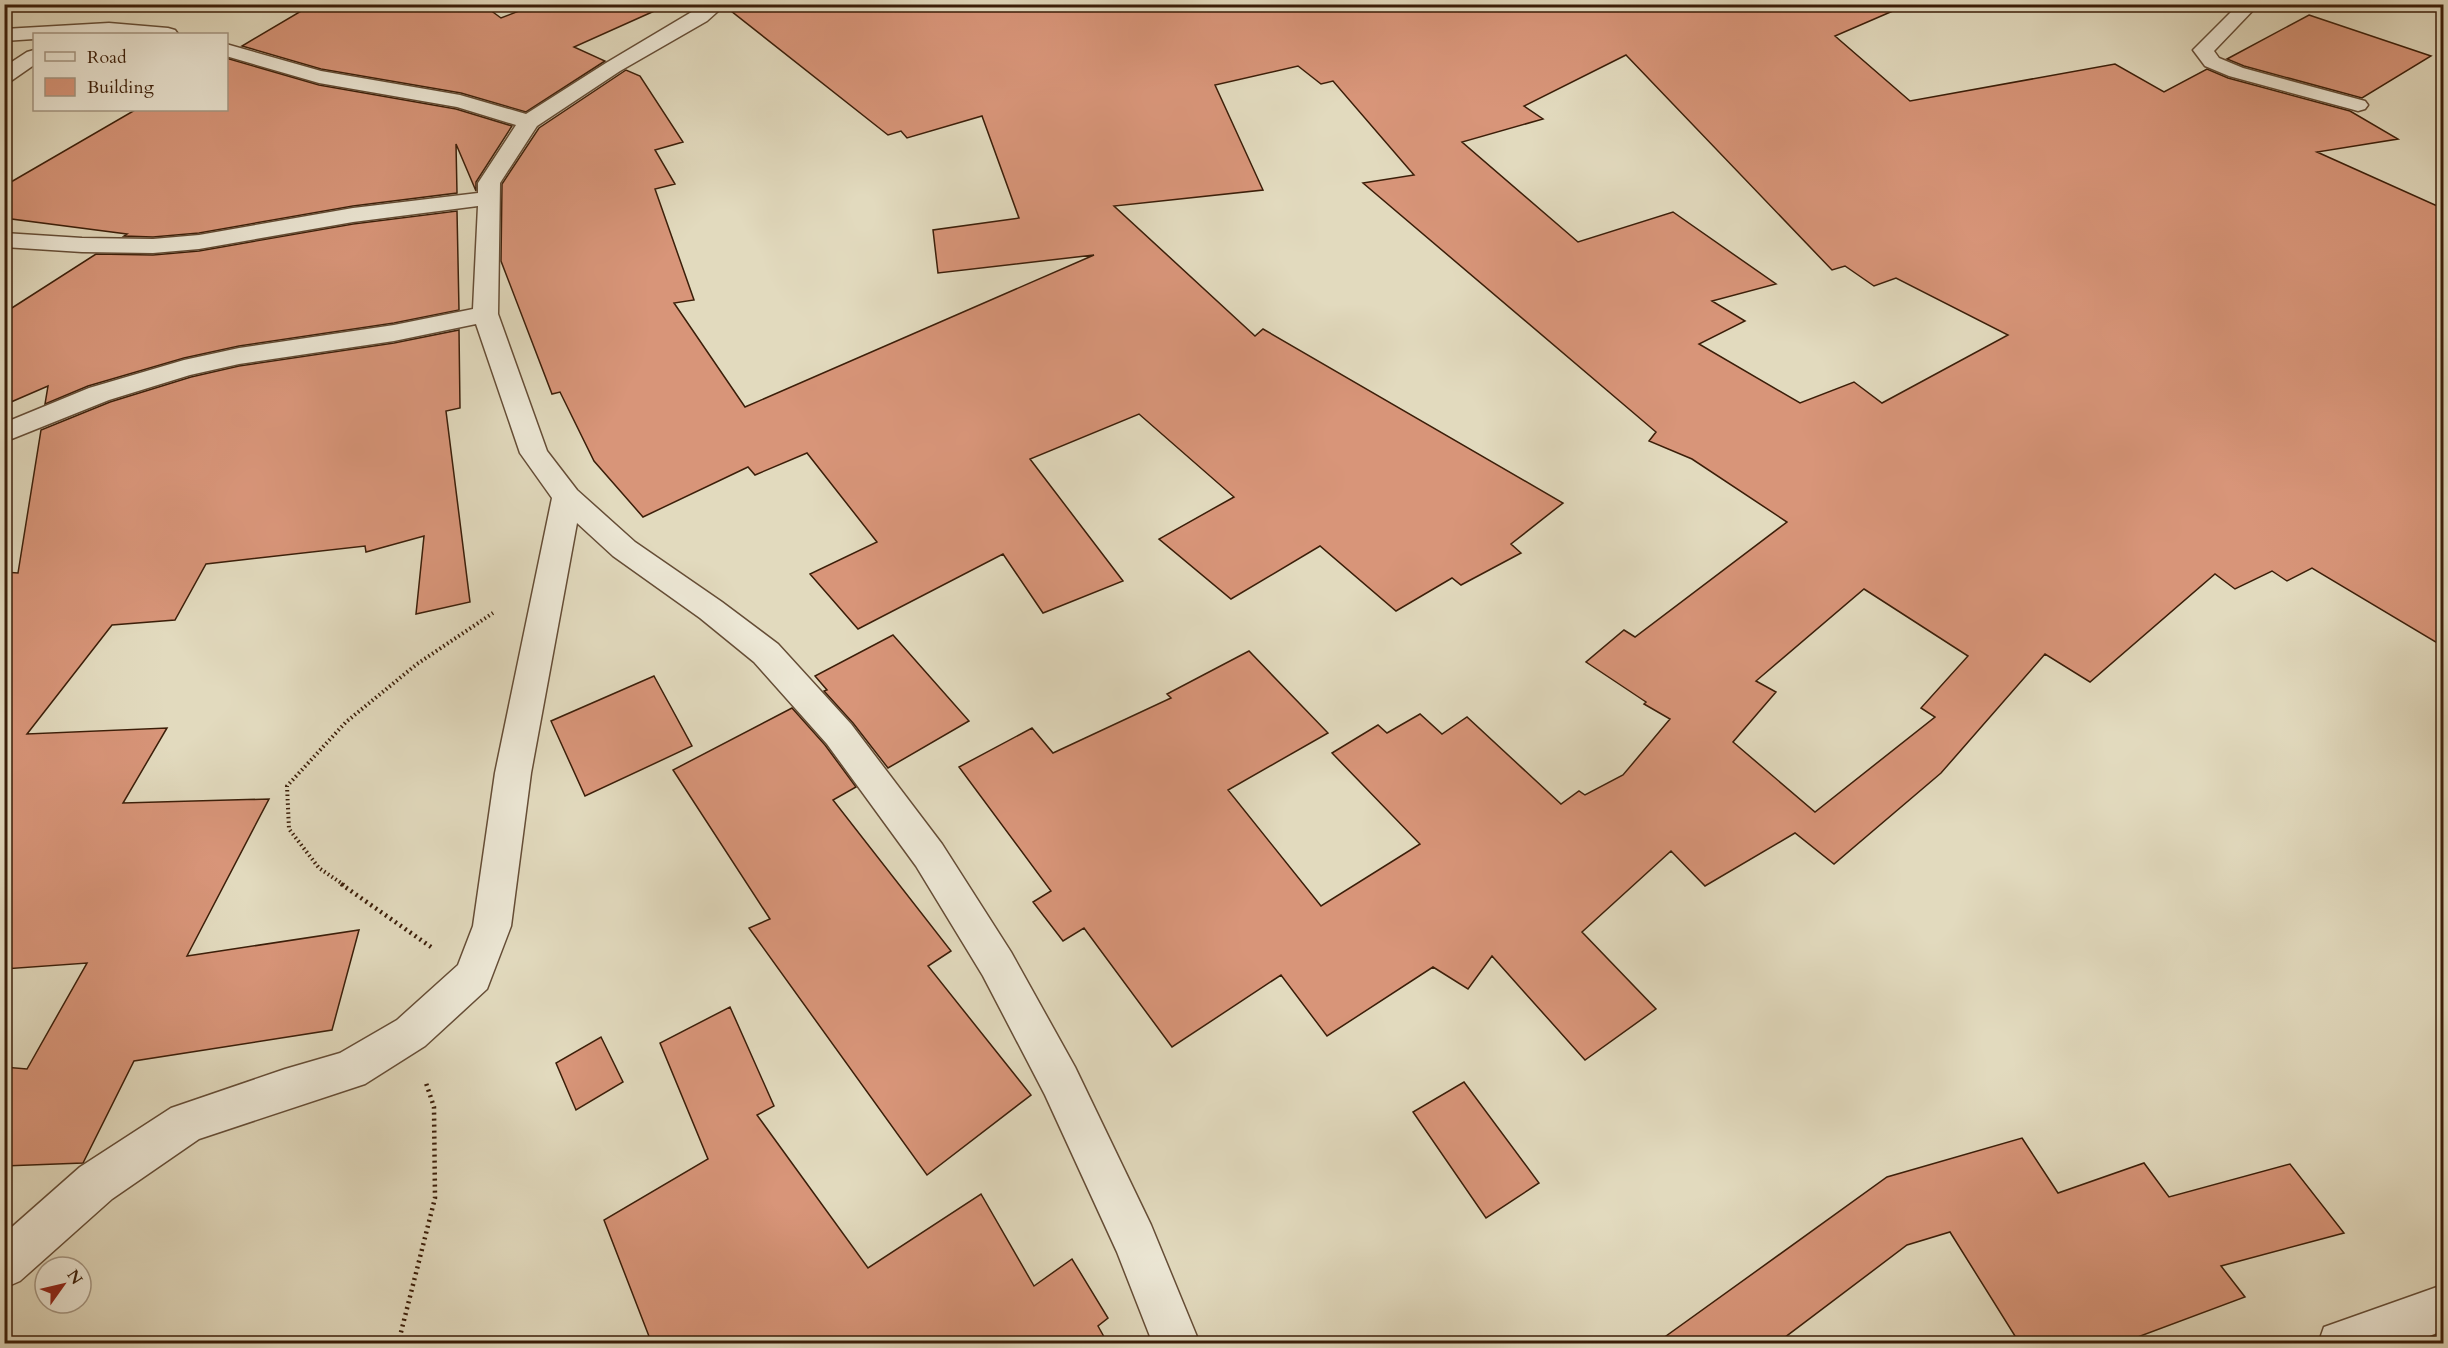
<svg xmlns="http://www.w3.org/2000/svg" width="2448" height="1348" viewBox="0 0 2448 1348" font-family="Cardo,serif">
	<style>
		.building { fill: #d89579; stroke: #3b1e09; stroke-width: 1.5; fill-rule: evenodd }
		.lines { fill: none; stroke-linecap: round; stroke-linejoin: round }
		.street-casing { stroke: #654d36; stroke-width: 3 }
		.path-far1 { stroke: #3b1e09; stroke-width: 4; stroke-dasharray: 1.5 3; stroke-linecap: butt }
		.path { stroke: #3b1e09; stroke-width: 4.5; stroke-dasharray: 2 4; stroke-linecap: butt }
		.street { fill: #ece7d5; fill-rule: evenodd }
	</style>
	<rect width="100%" height="100%" fill="#e2dabe"/>
	<filter id="stains"><feTurbulence type="fractalNoise" baseFrequency=".00333" numOctaves="4"/><feColorMatrix values="0 0 0 0 .2 0 0 0 0 .09 0 0 0 0 .02 0 0 0 .5 -.17"/></filter>
	<radialGradient id="worn" r=".72"><stop offset=".6" stop-color="#630" stop-opacity="0"/><stop offset="1" stop-color="#630" stop-opacity=".3"/></radialGradient>
	<g class="building">
		<polygon points="313,4 451,4 472,11 486,7 501,18 537,4 670,4 574,47 605,61 526,112 461,93 321,69 242,46"/>
		<path d="M728,4H1909L1835,36L1910,101L2115,64L2164,92L2207,69L2228,78L2350,111L2398,139L2317,152L2444,209V647L2312,568L2287,581L2272,571L2235,589L2215,574L2090,682L2045,654L1941,773L1834,864L1795,833L1705,886L1671,851L1582,932L1656,1009L1585,1060L1492,956L1468,989L1433,967L1327,1036L1281,975L1172,1047L1084,928L1063,941L1033,902L1051,891L959,767L1032,728L1053,753L1171,698L1167,694L1249,651L1328,733L1228,790L1321,906L1420,844L1332,753L1378,725L1387,733L1420,714L1442,734L1467,717L1561,804L1579,791L1585,795L1623,775L1670,719L1644,704L1646,702L1586,662L1624,630L1635,637L1787,522L1692,459L1649,441L1656,432L1363,183L1414,175L1333,81L1321,84L1298,66L1215,85L1263,190L1114,206L1255,336L1263,329L1563,503L1511,544L1521,553L1461,585L1452,578L1396,611L1320,546L1231,599L1159,539L1234,497L1139,414L1030,459L1123,581L1043,613L1003,554L858,629L810,574L877,542L807,453L755,475L748,467L643,517L594,461L560,392L552,394L501,261L502,184L539,128L626,70L640,76L683,142L655,150L675,184L655,189L694,300L674,303L745,407L1094,255L938,273L933,230L1019,218L982,116L907,138L901,131L888,135L726,7ZM1626,55L1832,270L1845,266L1874,286L1896,278L2008,335L1882,403L1854,382L1800,403L1699,344L1745,321L1712,301L1776,284L1673,212L1578,242L1462,142L1543,119L1524,106ZM1864,589L1968,656L1921,708L1935,717L1815,812L1733,742L1776,692L1756,681Z"/>
		<polygon points="2309,15 2431,56 2362,98 2244,66 2227,59"/>
		<polygon points="226,58 319,85 456,109 512,126 476,182 476,191 456,144 457,193 353,206 199,233 153,237 124,236 127,234 4,218 4,186 135,110 226,110"/>
		<polygon points="457,211 459,310 394,323 239,346 184,358 88,386 45,404 48,386 4,405 4,313 96,254 153,255 199,251 353,224"/>
		<polygon points="459,330 460,408 446,411 470,602 416,614 424,536 366,552 365,546 206,564 175,620 112,625 27,734 167,728 123,803 269,799 187,956 359,930 332,1030 134,1061 83,1163 4,1166 4,1067 27,1069 87,963 4,969 4,572 18,573 41,430 110,402 191,377 239,366 394,343"/>
		<polygon points="893,635 969,721 888,768 853,723 824,691 827,690 815,676"/>
		<polygon points="654,676 692,746 585,796 551,721"/>
		<polygon points="792,708 825,745 856,787 833,800 951,951 928,966 1031,1095 927,1175 749,928 770,919 673,770"/>
		<polygon points="730,1007 774,1106 757,1115 868,1268 981,1194 1034,1286 1072,1259 1108,1318 1098,1326 1108,1344 652,1344 604,1220 708,1159 660,1043"/>
		<polygon points="601,1037 623,1082 576,1110 556,1063"/>
		<polygon points="1464,1082 1539,1183 1486,1218 1413,1112"/>
		<polygon points="2022,1138 2058,1193 2144,1163 2169,1197 2290,1164 2344,1233 2221,1266 2245,1297 2119,1344 2020,1344 1950,1232 1907,1245 1776,1344 1655,1344 1887,1177"/>
	</g>
	<g class="lines">
		<g class="street-casing">
			<g id="street">
				<polygon points="705,4 726,4 707,21 620,71 537,126 500,183 498,314 547,451 577,490 635,542 722,602 778,644 851,724 942,844 1011,952 1075,1067 1151,1225 1200,1344 1153,1344 1117,1252 1045,1095 983,976 916,866 827,744 754,662 700,618 613,556 577,523 531,773 511,926 487,989 425,1046 365,1084 199,1139 112,1199 20,1281 4,1288 4,1234 80,1167 171,1108 285,1069 340,1053 397,1020 458,965 473,926 495,773 552,498 520,453 476,324 394,341 239,364 190,375 109,400 4,442 4,423 89,388 184,360 239,348 394,325 473,309 478,206 353,222 199,249 153,253 82,252 4,247 4,233 82,238 153,239 199,235 353,208 478,193 478,183 516,125 457,107 319,83 226,56 226,44 321,71 460,95 526,114 606,63"/>
				<polygon points="2239,4 2259,4 2214,51 2219,58 2243,68 2365,101 2368,105 2365,109 2358,111 2351,109 2229,76 2205,66 2193,50"/>
				<polygon points="109,23 168,28 175,30 178,34 34,34 34,39 4,41 4,29"/>
				<polygon points="34,50 34,65 11,81 4,83 4,67 27,52"/>
				<polygon points="2437,1287 2444,1288 2444,1334 2437,1333 2409,1344 2318,1344 2324,1327"/>
			</g>
		</g>
		<polyline class="path-far1" points="344,885 319,868 289,829 287,786 346,722 417,664 493,613"/>
		<g class="path">
			<polyline points="341,884 431,947"/>
			<polyline points="398,1344 435,1198 434,1107 426,1083"/>
		</g>
		<use href="#street" class="street"/>
	</g>
	<rect width="2448" height="1348" fill="none" stroke="#e2dabe" stroke-width="24"/>
	<rect x="6" y="6" width="2436" height="1336" fill="none" stroke="#3b1e09" stroke-width="3"/>
	<rect x="12" y="12" width="2424" height="1324" fill="none" stroke="#3b1e09" stroke-width="1.5"/>
	<rect x="33" y="33" width="195" height="78" fill="#ece7d5" stroke="#a59783" stroke-width="1.5"/>
	<rect x="45" y="52" width="30" height="9" fill="#ece7d5" stroke="#a59783" stroke-width="1.5"/>
	<text x="87" y="63" font-size="18" fill="#3b1e09">Road</text>
	<rect x="45" y="78" width="30" height="18" fill="#d89579" stroke="#a59783" stroke-width="1.5"/>
	<text x="87" y="93" font-size="18" fill="#3b1e09">Building</text>
	<g transform="translate(63 1285) rotate(56)"><circle r="28" fill="#ece7d5" stroke="#a59783" stroke-width="1.5"/>
	<path d="M0-4.5L10 22L0 15L-10 22Z" fill="#8f2418"/>
	<text y="-9" font-size="16" font-weight="bold" text-anchor="middle" fill="#3b1e09">N</text>
	</g>
	<rect width="100%" height="100%" filter="url(#stains)"/>
	<rect width="100%" height="100%" fill="url(#worn)"/>
</svg>
